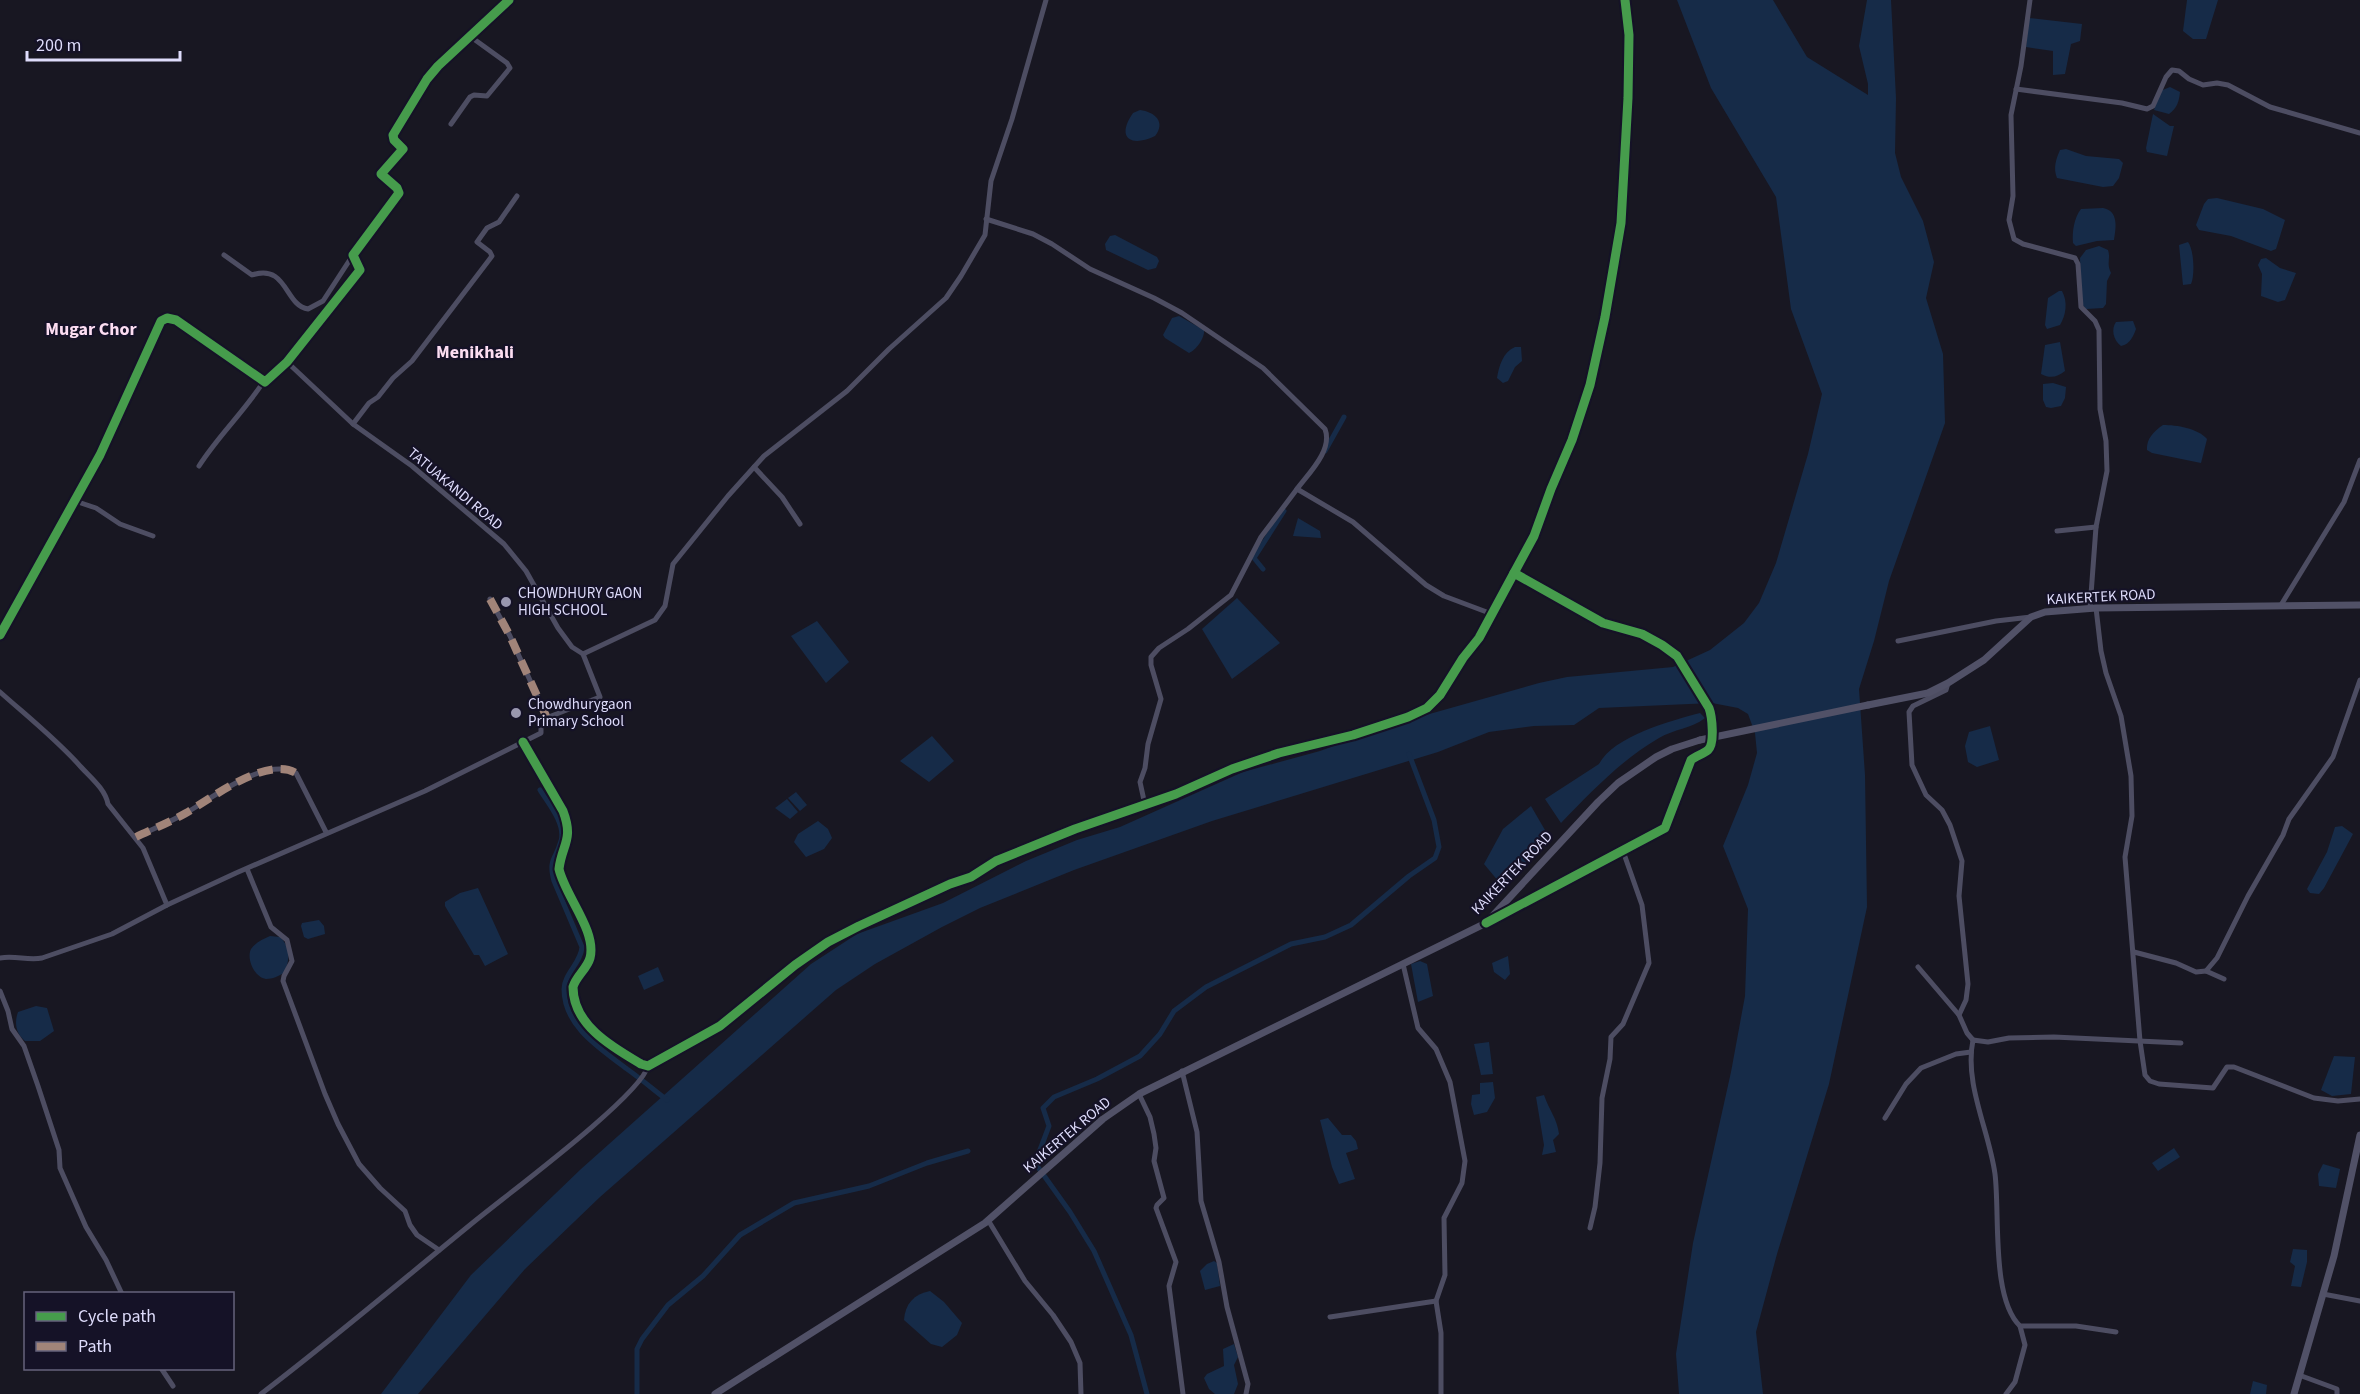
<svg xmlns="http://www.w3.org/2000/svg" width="2360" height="1394" viewBox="0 0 2360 1394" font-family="'Source Sans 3',sans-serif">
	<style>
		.water { fill: #162b48 }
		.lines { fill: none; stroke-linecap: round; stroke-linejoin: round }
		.canal { stroke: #162b48; stroke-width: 5 }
		.minor { stroke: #4d4d62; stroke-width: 5 }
		.secondary { stroke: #515167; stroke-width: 7 }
		.secondary-bridge { stroke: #515167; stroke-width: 7 }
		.quiet { stroke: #a18479; stroke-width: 8; stroke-dasharray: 15 8; stroke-linecap: butt }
		.cycleway-casing { stroke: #151227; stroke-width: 13 }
		.cycleway { stroke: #469c4c; stroke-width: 9 }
		.poi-dot { fill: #9997af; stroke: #151227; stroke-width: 2 }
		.labels { text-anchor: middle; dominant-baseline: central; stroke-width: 4.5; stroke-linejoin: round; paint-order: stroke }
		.street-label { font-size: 15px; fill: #dedcfb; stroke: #151227 }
		.poi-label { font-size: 15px; fill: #dedcfb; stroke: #151227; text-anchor: start }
		.quarter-label { font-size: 18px; font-weight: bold; fill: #fcddf2; stroke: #151227 }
	</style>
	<rect width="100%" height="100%" fill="#181722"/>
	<g class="water">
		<polygon points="1677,0 1773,0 1807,57 1868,95 1868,84 1859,46 1867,0 1891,0 1896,98 1895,153 1901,177 1923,221 1934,262 1926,298 1943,354 1945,423 1889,581 1874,641 1859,689 1865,775 1867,907 1829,1084 1777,1254 1756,1332 1763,1394 1679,1394 1676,1354 1693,1243 1731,1072 1745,996 1748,909 1723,846 1748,785 1757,753 1755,733 1748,714 1738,708 1712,703 1599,708 1574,725 1534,726 1489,732 1438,752 1212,821 1074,870 980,908 942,927 875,964 836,990 600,1197 525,1269 418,1394 381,1394 471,1275 581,1169 811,964 857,934 943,903 1026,861 1077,840 1120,827 1243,772 1320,751 1394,724 1539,683 1567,677 1673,667 1710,650 1744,623 1759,603 1776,563 1808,454 1822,394 1791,309 1776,197 1711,88"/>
		<polygon points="2187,0 2218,0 2206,39 2193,39 2183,31"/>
		<polygon points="2029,18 2082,24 2080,41 2071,44 2065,74 2053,75 2053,51 2026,47"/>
		<path d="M2170,87L2180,92C2179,102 2177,108 2169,114L2154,110L2160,91Z"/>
		<path d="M1140,110C1155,112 1166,122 1155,136C1130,148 1116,137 1133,113Z"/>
		<polygon points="2153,114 2170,126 2174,126 2167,156 2147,152 2146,148"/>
		<path d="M2066,149L2086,156L2119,159L2123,163L2119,178L2113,186L2103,187L2057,178C2053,168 2056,159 2060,150Z"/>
		<polygon points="2217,198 2263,209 2285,220 2276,249 2271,251 2231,236 2199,230 2196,225 2204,204 2208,199"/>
		<path d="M2103,208C2119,211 2116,228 2114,240L2097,241L2076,246L2073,243C2072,232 2074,218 2081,209Z"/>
		<polygon points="1115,235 1157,257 1159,261 1156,268 1148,270 1106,250 1105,244 1110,236"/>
		<path d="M2188,242C2194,250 2195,275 2191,284L2183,285L2179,245Z"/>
		<path d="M2099,246L2108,250C2111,259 2106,263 2111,273L2107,281L2106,304L2103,308L2086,309L2081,303L2080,258L2086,250Z"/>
		<polygon points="2266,258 2280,268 2296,273 2285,300 2278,302 2261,296 2262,274 2258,265 2261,259"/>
		<path d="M2059,291H2062C2068,302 2066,315 2060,325L2047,329L2045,325L2048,298Z"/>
		<path d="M1179,316L1204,330C1205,338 1196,350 1189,353L1165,338L1163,335L1172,318Z"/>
		<path d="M2133,321L2136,329C2133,337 2130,344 2121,346C2113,340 2111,329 2116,322Z"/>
		<path d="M2060,342L2065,371C2057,377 2051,379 2041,374L2045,345Z"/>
		<path d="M1515,347H1521L1522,361L1515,367L1508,381L1503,383L1497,378C1499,366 1503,352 1515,347Z"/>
		<polygon points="2053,383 2066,387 2065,398 2061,406 2051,408 2046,407 2043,400 2043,384"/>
		<path d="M2163,425C2177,425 2197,428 2207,439L2201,463L2152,453L2147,450C2146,439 2154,431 2163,425Z"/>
		<polygon points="1298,518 1320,531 1321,538 1293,536"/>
		<polygon points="1237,598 1280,643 1232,679 1202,629"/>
		<polygon points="817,621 849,662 826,683 791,636"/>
		<path d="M1700,713L1705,718C1691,729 1674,729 1659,738C1621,760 1591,792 1561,823L1545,799L1599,764C1614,736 1670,721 1700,713Z"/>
		<polygon points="1990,726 1999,760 1977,767 1968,762 1965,746 1969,732"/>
		<polygon points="932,736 954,761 929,782 900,761"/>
		<polygon points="796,792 807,805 800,811 788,798"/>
		<polygon points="787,799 798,812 790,819 775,808"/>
		<polygon points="1531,806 1549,837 1504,888 1484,864 1503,829"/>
		<polygon points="818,821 828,829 832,838 824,849 806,857 794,842 798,834"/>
		<polygon points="2342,826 2353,834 2324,888 2319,894 2310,893 2307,889 2327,852 2335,827"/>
		<polygon points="478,888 508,954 485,966 479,955 474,955 445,906 445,902 460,893"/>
		<polygon points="319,920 324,926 325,934 308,939 304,937 301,926 302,923"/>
		<path d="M270,936L280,937C291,948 290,960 284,973C278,976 273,979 266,979C255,978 246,959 251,949C255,943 263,939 270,936Z"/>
		<polygon points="1508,956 1510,974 1505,980 1494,972 1492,963"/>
		<polygon points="1420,961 1427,964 1433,996 1418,1002 1411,964"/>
		<polygon points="658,967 664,981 644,990 638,976"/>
		<path d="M36,1006L47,1008L54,1031L40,1041H25C16,1034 14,1023 18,1012Z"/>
		<polygon points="1489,1042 1493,1074 1481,1075 1474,1044"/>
		<polygon points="2334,1056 2355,1057 2351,1094 2332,1096 2321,1090"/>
		<polygon points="1493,1082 1495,1098 1487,1112 1474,1115 1471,1104 1472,1095 1480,1094 1480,1083"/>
		<path d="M1544,1095C1549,1110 1557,1118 1559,1134L1553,1140L1556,1152L1542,1155L1544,1145L1536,1097Z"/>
		<polygon points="1328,1118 1342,1135 1351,1135 1356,1141 1358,1149 1346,1153 1355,1179 1339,1184 1332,1167 1320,1120"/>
		<polygon points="2174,1148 2180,1157 2158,1171 2152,1163"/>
		<polygon points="2323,1164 2340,1169 2336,1188 2319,1186 2318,1174"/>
		<polygon points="2293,1249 2307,1250 2307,1262 2301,1287 2291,1286 2295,1266 2290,1262"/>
		<polygon points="1214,1261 1217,1263 1220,1286 1205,1290 1200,1271 1207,1264"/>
		<path d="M930,1291L944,1302L962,1323L957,1335L942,1347L931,1344L904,1320C905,1304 914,1294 930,1291Z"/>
		<polygon points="1234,1344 1238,1357 1234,1365 1238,1384 1234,1394 1215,1394 1209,1389 1204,1378 1207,1374 1224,1366 1223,1349"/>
		<polygon points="2253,1381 2267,1385 2266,1394 2250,1394"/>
	</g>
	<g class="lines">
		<g class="canal">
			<polyline points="1325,451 1344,417"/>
			<polyline points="1263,569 1254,558 1284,511"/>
			<path d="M540,790C548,803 566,824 561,841C556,860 548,858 554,881L582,947C581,963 564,974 564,989C564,1027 601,1049 627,1069C641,1079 654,1090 667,1100"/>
			<polyline points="637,1394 637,1349 642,1339 668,1305 703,1276 740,1235 794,1203 869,1186 927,1163 968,1151"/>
			<polyline points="1147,1394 1131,1335 1094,1251 1070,1212 1035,1163 1049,1126 1043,1108 1054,1097 1097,1079 1140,1056 1160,1034 1174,1011 1206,987 1291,944 1325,937 1351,925 1409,876 1435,858 1439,847 1434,820 1409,754"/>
		</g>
		<g class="minor">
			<polyline points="2030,0 2021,66 2011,115 2013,196 2009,220 2014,239 2023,244 2075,258 2078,264 2081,307 2095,321 2099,330 2100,409 2106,441 2107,471 2096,527 2090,608"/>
			<polyline points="2016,89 2122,103 2147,109 2153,106 2166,77 2172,70 2179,71 2189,79 2203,85 2217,83 2228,85 2270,107 2360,133"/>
			<polyline points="451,124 470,97 474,95 487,96 510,68 507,63 471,37"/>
			<path d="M986,219L1033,234L1052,244L1090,269L1154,298L1182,313L1263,368L1325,429C1333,450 1309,473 1297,489L1353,522L1426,585L1444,596L1492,614"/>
			<path d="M224,255L252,275C287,263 285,306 308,309L323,301L353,255"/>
			<polyline points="287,362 353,424 412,466 504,544 526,571 558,628 572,647 583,654"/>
			<polyline points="353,424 369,403 378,397 393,378 412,361 489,260 492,256 490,252 477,242 487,228 499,222 517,196"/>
			<path d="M199,466C218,436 244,412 264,381"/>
			<polyline points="754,467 782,497 800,524"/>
			<polyline points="75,501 96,508 120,524 153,536"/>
			<polyline points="2057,531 2096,527"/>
			<polyline points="490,599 510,636 547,718"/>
			<polyline points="2281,605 2344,502 2360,460"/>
			<polyline points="2096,608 2101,651 2106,673 2121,716 2131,776 2132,816 2125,857 2140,1041 2145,1075 2150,1081 2159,1084 2213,1088 2227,1067 2234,1067 2314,1098 2338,1101 2360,1099"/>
			<polyline points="0,635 100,455 161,321 167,318 176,320 265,382 287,362 360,270 353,255 399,193 397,188 381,174 403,149 394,140 393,135 427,79 438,66 509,0"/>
			<polyline points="1898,641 1996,621 2031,617"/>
			<polyline points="583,654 655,620 665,606 673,564 728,496 764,456 847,391 889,349 946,298 961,276 985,235 991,181 1012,119 1046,0"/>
			<polyline points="1948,683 1946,690 1913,706 1909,712 1912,765 1926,795 1942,810 1950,825 1962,861 1959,896 1968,984 1966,1000 1959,1015 1967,1033 1973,1040"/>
			<path d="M0,692C28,717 56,739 81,767C91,778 105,789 108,804L143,848L167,905"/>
			<path d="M523,742L563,811C574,840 562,844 559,869C565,896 597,931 590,958C587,969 576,976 573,987C573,1025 612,1047 641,1064L648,1066L720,1026L795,965L828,942L859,926L950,884L971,877L996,861L1075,829L1176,794L1232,769L1279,753L1353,735L1408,717L1427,708L1440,695L1463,658L1479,638L1514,573"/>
			<polyline points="1145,805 1140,782 1145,768 1148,744 1161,699 1151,665 1151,657 1159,648 1188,629 1231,595 1261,537 1297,489"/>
			<path d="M136,837C153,829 170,822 186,813C212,798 266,756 296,773L326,832"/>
			<polyline points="247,869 271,927 287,940 292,961 284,976 283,981 325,1094 338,1124 359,1164 380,1188 405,1211 410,1225 417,1235 439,1250"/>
			<path d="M1488,922L1665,828L1691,760C1696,756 1703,754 1708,750C1715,744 1712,716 1709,708L1677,656L1662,645L1642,634L1603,623L1514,573L1534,536L1551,489L1572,440L1590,385L1605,317L1621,223L1628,98L1629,35L1625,0"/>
			<polyline points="2134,952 2176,963 2196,972 2206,971"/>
			<path d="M0,958C15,955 28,961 42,958L112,934L167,905L236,873L425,791L541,733V720L600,697L583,654"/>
			<polyline points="1403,964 1418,1028 1436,1049 1450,1082 1465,1161 1462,1183 1444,1218 1445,1275 1436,1301 1441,1333 1441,1394"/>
			<polyline points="1918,967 1959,1015"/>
			<polyline points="2224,979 2206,971 2217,958 2248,896 2283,835 2289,819 2333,757 2360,680"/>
			<polyline points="0,991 8,1011 12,1029 24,1046 38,1086 59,1150 60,1168 86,1227 106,1260 122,1294"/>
			<polyline points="1182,1071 1197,1132 1201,1201 1219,1262 1227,1307 1248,1384 1246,1394"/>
			<polyline points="1139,1094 1150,1117 1154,1134 1156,1148 1154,1161 1164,1198 1157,1205 1156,1208 1176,1262 1169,1286 1183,1394"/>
			<polyline points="1885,1118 1906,1084 1921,1068 1956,1054 1971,1052"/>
			<polyline points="988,1220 1025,1281 1053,1315 1071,1342 1080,1363 1081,1394"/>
			<polyline points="1590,1228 1595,1207 1600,1163 1602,1098 1610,1059 1611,1037 1623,1024 1649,963 1642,905 1623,851"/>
			<polyline points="2323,1294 2360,1301"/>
			<polyline points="1330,1317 1436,1301"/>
			<path d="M2116,1332L2076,1326H2020C1991,1298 2000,1214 1995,1174C1989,1130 1964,1084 1973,1040L1988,1042L2009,1038L2054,1037L2181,1043"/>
			<polyline points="161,1368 173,1386"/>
			<polyline points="2299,1375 2337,1389 2337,1394"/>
			<path d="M261,1394C332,1340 400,1282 470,1225C501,1199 640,1097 648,1066"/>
			<polyline points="2006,1394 2015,1382 2025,1345 2020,1326"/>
		</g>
		<g class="secondary">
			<polyline points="1868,705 1928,693 1948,683 1984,660 2031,617 2045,612 2096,608 2360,605"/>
			<polyline points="715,1394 985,1223 1103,1119 1139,1094 1486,923 1598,802 1618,783 1656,757 1672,749 1700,740"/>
			<polyline points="2294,1394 2334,1256 2360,1135"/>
		</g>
		<polyline class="secondary-bridge" points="1700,740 1868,705"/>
		<g class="quiet">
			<polyline points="490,599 510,636 547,718"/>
			<path d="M136,837C153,829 170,822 186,813C212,798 266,756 296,773"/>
		</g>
		<g class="cycleway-casing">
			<g id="cycleway">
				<polyline points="0,635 100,455 161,321 167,318 176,320 265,382 287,362 360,270 353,255 399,193 397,188 381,174 403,149 394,140 393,135 427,79 438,66 509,0"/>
				<path d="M523,742L563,811C574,840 562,844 559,869C565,896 597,931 590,958C587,969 576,976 573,987C573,1025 612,1047 641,1064L648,1066L720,1026L795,965L828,942L859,926L950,884L971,877L996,861L1075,829L1176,794L1232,769L1279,753L1353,735L1408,717L1427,708L1440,695L1463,658L1479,638L1514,573"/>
				<path d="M1486,923L1665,828L1691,760C1696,756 1703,754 1708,750C1715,744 1712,716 1709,708L1677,656L1662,645L1642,634L1603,623L1514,573L1534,536L1551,489L1572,440L1590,385L1605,317L1621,223L1628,98L1629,35L1625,0"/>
			</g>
		</g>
		<use href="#cycleway" class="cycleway"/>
	</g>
	<g class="poi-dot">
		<circle cx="506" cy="602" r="6"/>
		<circle cx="516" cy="713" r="6"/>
	</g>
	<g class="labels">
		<g class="street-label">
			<text transform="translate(455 489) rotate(40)">TATUAKANDI ROAD</text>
			<text transform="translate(2101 597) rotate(-3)">KAIKERTEK ROAD</text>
			<text transform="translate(1512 873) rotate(-46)">KAIKERTEK ROAD</text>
			<text transform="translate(1067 1135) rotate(-40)">KAIKERTEK ROAD</text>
		</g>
		<g class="poi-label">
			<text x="518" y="593">CHOWDHURY GAON<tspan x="518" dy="17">HIGH SCHOOL</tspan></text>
			<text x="528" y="704">Chowdhurygaon<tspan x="528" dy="17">Primary School</tspan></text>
		</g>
		<g class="quarter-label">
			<text x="91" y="329">Mugar Chor</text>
			<text x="475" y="352">Menikhali</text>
		</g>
	</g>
	<rect x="24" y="1292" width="210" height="78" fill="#151227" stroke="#65637c" stroke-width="1.5"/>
	<rect x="36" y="1312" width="30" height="9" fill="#469c4c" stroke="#65637c" stroke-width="1.5"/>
	<text x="78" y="1322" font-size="18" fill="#dedcfb">Cycle path</text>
	<rect x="36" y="1342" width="30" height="9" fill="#a18479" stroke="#65637c" stroke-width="1.5"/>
	<text x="78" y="1352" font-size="18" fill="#dedcfb">Path</text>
	<path d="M27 51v9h153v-9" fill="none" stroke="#dedcfb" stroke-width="3"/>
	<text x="36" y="51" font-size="18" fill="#dedcfb" stroke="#151227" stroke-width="4.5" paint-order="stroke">200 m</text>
</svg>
